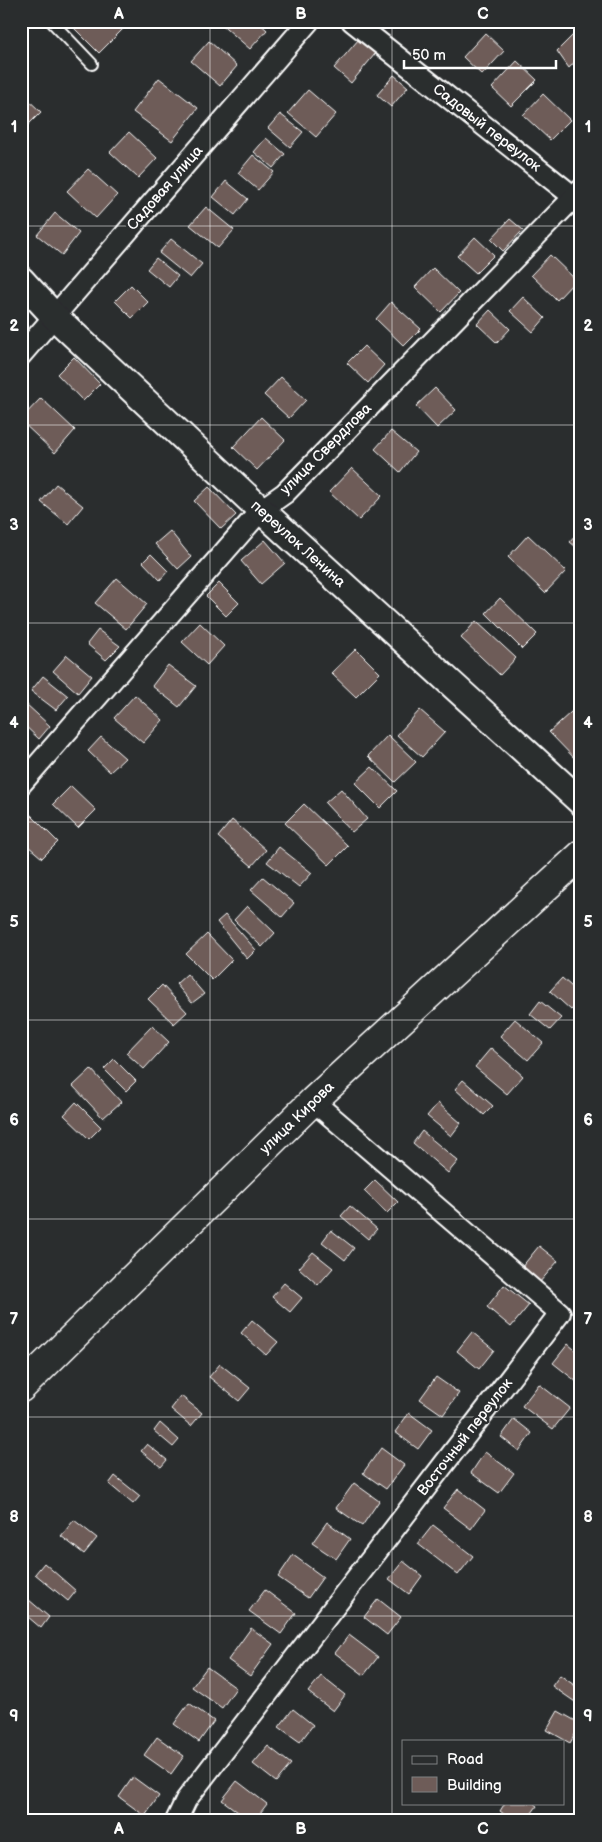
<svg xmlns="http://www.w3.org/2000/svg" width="602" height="1842" viewBox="0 0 602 1842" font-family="'Balsamiq Sans',sans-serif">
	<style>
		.building { fill: #6e5c58; stroke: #fff }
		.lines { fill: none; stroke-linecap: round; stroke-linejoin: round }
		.service-casing { stroke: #fff; stroke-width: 14 }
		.minor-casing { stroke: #fff; stroke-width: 24 }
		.tertiary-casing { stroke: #fff; stroke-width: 30 }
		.secondary-casing { stroke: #fff; stroke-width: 31 }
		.service { stroke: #2a2d2e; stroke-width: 10 }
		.minor { stroke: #2a2d2e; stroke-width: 20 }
		.tertiary { stroke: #2a2d2e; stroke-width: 26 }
		.secondary { stroke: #2a2d2e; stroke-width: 28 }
		.grid { fill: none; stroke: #fff; stroke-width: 1; stroke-opacity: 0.55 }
		.labels { text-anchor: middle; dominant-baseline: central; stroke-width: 5; stroke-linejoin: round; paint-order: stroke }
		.street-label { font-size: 15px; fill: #fff; stroke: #2a2d2e }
		.neatline { fill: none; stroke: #fff; stroke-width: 2 }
		.grid-label { font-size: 16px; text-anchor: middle; font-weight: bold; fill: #fff }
	</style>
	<rect width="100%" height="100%" fill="#2a2d2e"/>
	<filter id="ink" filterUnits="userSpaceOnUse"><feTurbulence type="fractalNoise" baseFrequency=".02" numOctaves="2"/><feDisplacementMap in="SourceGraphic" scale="10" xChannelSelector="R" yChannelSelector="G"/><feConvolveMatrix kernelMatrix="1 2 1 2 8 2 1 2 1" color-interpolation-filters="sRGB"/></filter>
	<g filter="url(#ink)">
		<g class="building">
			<polygon points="67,21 124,21 127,25 99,53"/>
			<polygon points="218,21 257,21 267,30 250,49"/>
			<polygon points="581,27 581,55 569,68 557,51"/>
			<polygon points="485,33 504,51 482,75 463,57"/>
			<polygon points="359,39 375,54 351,83 334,68"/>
			<polygon points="209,41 237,66 220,86 191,61"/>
			<polygon points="517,61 537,80 511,106 492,88"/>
			<polygon points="394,75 408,87 391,107 377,95"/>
			<polygon points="159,78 198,108 172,141 133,112"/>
			<polygon points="308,90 336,114 316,137 288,113"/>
			<polygon points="21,93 41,112 21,132"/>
			<polygon points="543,94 570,120 550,140 523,115"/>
			<polygon points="280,114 303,132 290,147 268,128"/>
			<polygon points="129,132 157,158 138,178 110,152"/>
			<polygon points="266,138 285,154 273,168 254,152"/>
			<polygon points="253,155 274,172 258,190 238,173"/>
			<polygon points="88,169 117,195 96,218 67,191"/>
			<polygon points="226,181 248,199 235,215 213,197"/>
			<polygon points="206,207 234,230 218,248 190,225"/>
			<polygon points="55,213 79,233 62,255 37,235"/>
			<polygon points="510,219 523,230 503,251 491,239"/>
			<polygon points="475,237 494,255 476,273 457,256"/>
			<polygon points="171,239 202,264 190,278 159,253"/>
			<polygon points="550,255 576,280 557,300 531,275"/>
			<polygon points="156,258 178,276 169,287 147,269"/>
			<polygon points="433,268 459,293 441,312 415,287"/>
			<polygon points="131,285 148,302 132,318 115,301"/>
			<polygon points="523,297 545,318 533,332 510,311"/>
			<polygon points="391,302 421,329 404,346 376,319"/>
			<polygon points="490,310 510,329 497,343 477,324"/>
			<polygon points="364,346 384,365 368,383 347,363"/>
			<polygon points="74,357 100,384 83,401 57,374"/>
			<polygon points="281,377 306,400 289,418 264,395"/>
			<polygon points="435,388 456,410 437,428 416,406"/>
			<polygon points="41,398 75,430 55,453 21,421 21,419"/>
			<polygon points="261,417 285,440 257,470 233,447"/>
			<polygon points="391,431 416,452 400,472 375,449"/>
			<polygon points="352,468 382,496 359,520 329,492"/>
			<polygon points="56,484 83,506 68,524 41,502"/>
			<polygon points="209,487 236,515 221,529 194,501"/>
			<polygon points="581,529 581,551 570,542"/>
			<polygon points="170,531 191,557 178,569 155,544"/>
			<polygon points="528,535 566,571 545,593 508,557"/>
			<polygon points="265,540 285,563 261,584 241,561"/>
			<polygon points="151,554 168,571 160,580 143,562"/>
			<polygon points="117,578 147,604 126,629 95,603"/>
			<polygon points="219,583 239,603 226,616 206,596"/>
			<polygon points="500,598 537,634 522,649 486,613"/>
			<polygon points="476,621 516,658 500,675 461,638"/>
			<polygon points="200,623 224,646 207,665 182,642"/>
			<polygon points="98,630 120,646 106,660 87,644"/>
			<polygon points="356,649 380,673 356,697 331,673"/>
			<polygon points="67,655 92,676 78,693 53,671"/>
			<polygon points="168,665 196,686 179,707 152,686"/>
			<polygon points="43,676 68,696 56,710 31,691"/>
			<polygon points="135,695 163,720 143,743 114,718"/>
			<polygon points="581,703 581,761 579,763 549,732"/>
			<polygon points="26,704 50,726 39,739 21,722 21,709"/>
			<polygon points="420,710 445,732 422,757 397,735"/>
			<polygon points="388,735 416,762 395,782 368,756"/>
			<polygon points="101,737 125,758 110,772 88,751"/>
			<polygon points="372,767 397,791 380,808 355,783"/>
			<polygon points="71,786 96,810 78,828 53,804"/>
			<polygon points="341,789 367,819 352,832 325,803"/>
			<polygon points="304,804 348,846 329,865 285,823"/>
			<polygon points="30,814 58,842 42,858 21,840 21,822"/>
			<polygon points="232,820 266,850 252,866 218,837"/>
			<polygon points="279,847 312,873 299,887 267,862"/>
			<polygon points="263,877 294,903 282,917 251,890"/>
			<polygon points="247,906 275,933 262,947 234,920"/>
			<polygon points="225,915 256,950 247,959 217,922"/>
			<polygon points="207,934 232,960 212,980 186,954"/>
			<polygon points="187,974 204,994 192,1003 176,984"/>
			<polygon points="562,978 581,995 581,1000 571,1010 550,991"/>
			<polygon points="162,985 187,1012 174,1024 148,999"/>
			<polygon points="540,1001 561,1018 550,1030 530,1014"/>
			<polygon points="515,1019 543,1043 528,1060 500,1036"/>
			<polygon points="152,1026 169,1042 144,1069 126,1053"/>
			<polygon points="491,1048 523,1076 507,1094 475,1067"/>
			<polygon points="114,1059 136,1081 126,1091 104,1069"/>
			<polygon points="91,1069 121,1102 103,1118 73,1086"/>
			<polygon points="463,1080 493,1106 484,1115 455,1089"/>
			<polygon points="76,1102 101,1127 89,1139 64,1115"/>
			<polygon points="438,1103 461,1123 451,1136 427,1116"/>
			<polygon points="422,1131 458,1161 448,1173 413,1143"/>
			<polygon points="375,1180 398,1202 387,1213 364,1191"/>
			<polygon points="350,1206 377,1229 368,1239 341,1216"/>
			<polygon points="331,1230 354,1248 345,1260 322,1242"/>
			<polygon points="539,1246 558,1261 539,1283 521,1268"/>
			<polygon points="313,1252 333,1268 318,1285 299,1268"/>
			<polygon points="284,1283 302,1298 290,1312 272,1297"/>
			<polygon points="504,1285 529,1305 511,1327 487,1307"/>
			<polygon points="252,1320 278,1342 266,1355 241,1333"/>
			<polygon points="472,1332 494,1350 479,1369 457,1351"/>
			<polygon points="568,1344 581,1355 581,1377 577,1382 553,1363"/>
			<polygon points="220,1364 250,1388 239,1401 209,1377"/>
			<polygon points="436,1377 459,1393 443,1415 420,1399"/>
			<polygon points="539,1384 570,1408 553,1429 522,1406"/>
			<polygon points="181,1396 202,1413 191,1426 171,1409"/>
			<polygon points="409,1413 432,1430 418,1449 395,1432"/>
			<polygon points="514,1419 532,1433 519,1451 501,1437"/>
			<polygon points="160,1423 179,1440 173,1447 154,1431"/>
			<polygon points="147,1444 167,1460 161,1467 141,1451"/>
			<polygon points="381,1448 404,1465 386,1489 363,1473"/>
			<polygon points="485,1452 514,1473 499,1493 471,1473"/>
			<polygon points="115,1476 140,1496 133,1504 109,1484"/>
			<polygon points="354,1483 379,1501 362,1526 336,1508"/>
			<polygon points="458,1489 485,1510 471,1529 443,1508"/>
			<polygon points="74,1520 97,1538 84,1554 61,1536"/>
			<polygon points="327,1522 350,1539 336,1559 312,1543"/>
			<polygon points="433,1525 473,1556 458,1575 418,1544"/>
			<polygon points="293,1555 323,1577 308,1598 278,1577"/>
			<polygon points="403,1561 422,1576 409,1594 389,1579"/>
			<polygon points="44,1563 76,1591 68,1601 35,1574"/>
			<polygon points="265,1590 296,1613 281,1634 249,1611"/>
			<polygon points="22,1594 49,1617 41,1628 21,1611"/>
			<polygon points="378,1599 401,1617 387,1635 364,1617"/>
			<polygon points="251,1628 273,1644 250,1676 228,1660"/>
			<polygon points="349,1635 378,1657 364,1675 335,1653"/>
			<polygon points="207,1667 236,1688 222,1708 192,1687"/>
			<polygon points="560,1675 581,1690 581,1706 552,1686"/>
			<polygon points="321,1676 345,1695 333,1711 308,1692"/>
			<polygon points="189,1703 214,1721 199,1742 174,1724"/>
			<polygon points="293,1709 313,1725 300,1742 279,1727"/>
			<polygon points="558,1711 581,1724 570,1743 547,1730"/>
			<polygon points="157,1737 184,1756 171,1774 144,1755"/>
			<polygon points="268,1746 291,1764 276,1782 253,1764"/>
			<polygon points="133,1777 159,1796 145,1816 119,1797"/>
			<polygon points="237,1781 267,1804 254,1821 250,1821 222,1800"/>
			<polygon points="505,1803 533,1803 537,1806 526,1821 513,1821 500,1811"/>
		</g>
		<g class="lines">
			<g class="service-casing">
				<polyline id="service" points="51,21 92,64"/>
			</g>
			<g class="minor-casing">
				<g id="minor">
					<polyline points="352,21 574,197"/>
					<polyline points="21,355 309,21"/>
					<polyline points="21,784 261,510 285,493 581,190"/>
					<polyline points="176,1821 186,1800 560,1313 313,1101"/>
				</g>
			</g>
			<g class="tertiary-casing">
				<polyline id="tertiary" points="21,280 55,317 261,510 581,802"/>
			</g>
			<g class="secondary-casing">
				<polyline id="secondary" points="21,1388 313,1101 581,855"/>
			</g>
			<use href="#service" class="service"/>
			<use href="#minor" class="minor"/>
			<use href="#tertiary" class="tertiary"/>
			<use href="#secondary" class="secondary"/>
		</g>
	</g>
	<path class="grid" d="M210,21V1821M392,21V1821M21,226H581M21,425H581M21,623H581M21,822H581M21,1020H581M21,1219H581M21,1417H581M21,1616H581"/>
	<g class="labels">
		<g class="street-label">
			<text transform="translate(487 128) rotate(38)">Садовый переулок</text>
			<text transform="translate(165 188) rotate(-49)">Садовая улица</text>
			<text transform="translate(326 449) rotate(-45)">улица Свердлова</text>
			<text transform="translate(298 544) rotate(42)">переулок Ленина</text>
			<text transform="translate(297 1118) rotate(-44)">улица Кирова</text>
			<text transform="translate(465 1437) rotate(-52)">Восточный переулок</text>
		</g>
	</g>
	<rect width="602" height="1842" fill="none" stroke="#2a2d2e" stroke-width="55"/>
	<rect x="402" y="1740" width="162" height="65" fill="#2a2d2e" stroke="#7f8182"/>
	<rect x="412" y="1756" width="25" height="8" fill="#2a2d2e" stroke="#7f8182"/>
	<text x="447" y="1764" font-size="15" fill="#ffffff">Road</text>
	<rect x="412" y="1777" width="25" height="15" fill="#6e5c58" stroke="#7f8182"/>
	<text x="447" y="1790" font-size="15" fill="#ffffff">Building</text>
	<path d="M404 60v8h152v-8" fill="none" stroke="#ffffff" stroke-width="2.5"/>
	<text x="412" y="60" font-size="15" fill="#ffffff" stroke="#2a2d2e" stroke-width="4" paint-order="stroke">50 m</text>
	<rect x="28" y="28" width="546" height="1786" class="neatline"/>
	<g class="grid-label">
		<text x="119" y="19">A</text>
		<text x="301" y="19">B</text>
		<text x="483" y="19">C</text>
		<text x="14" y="132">1</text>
		<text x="588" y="132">1</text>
		<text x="14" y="331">2</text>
		<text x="588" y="331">2</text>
		<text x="14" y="530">3</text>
		<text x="588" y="530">3</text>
		<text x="14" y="728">4</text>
		<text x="588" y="728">4</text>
		<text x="14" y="927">5</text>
		<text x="588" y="927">5</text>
		<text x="14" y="1125">6</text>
		<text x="588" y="1125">6</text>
		<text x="14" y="1324">7</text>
		<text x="588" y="1324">7</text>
		<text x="14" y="1522">8</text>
		<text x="588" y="1522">8</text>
		<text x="14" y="1721">9</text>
		<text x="588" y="1721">9</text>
		<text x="119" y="1834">A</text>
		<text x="301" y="1834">B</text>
		<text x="483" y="1834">C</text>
	</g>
</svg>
